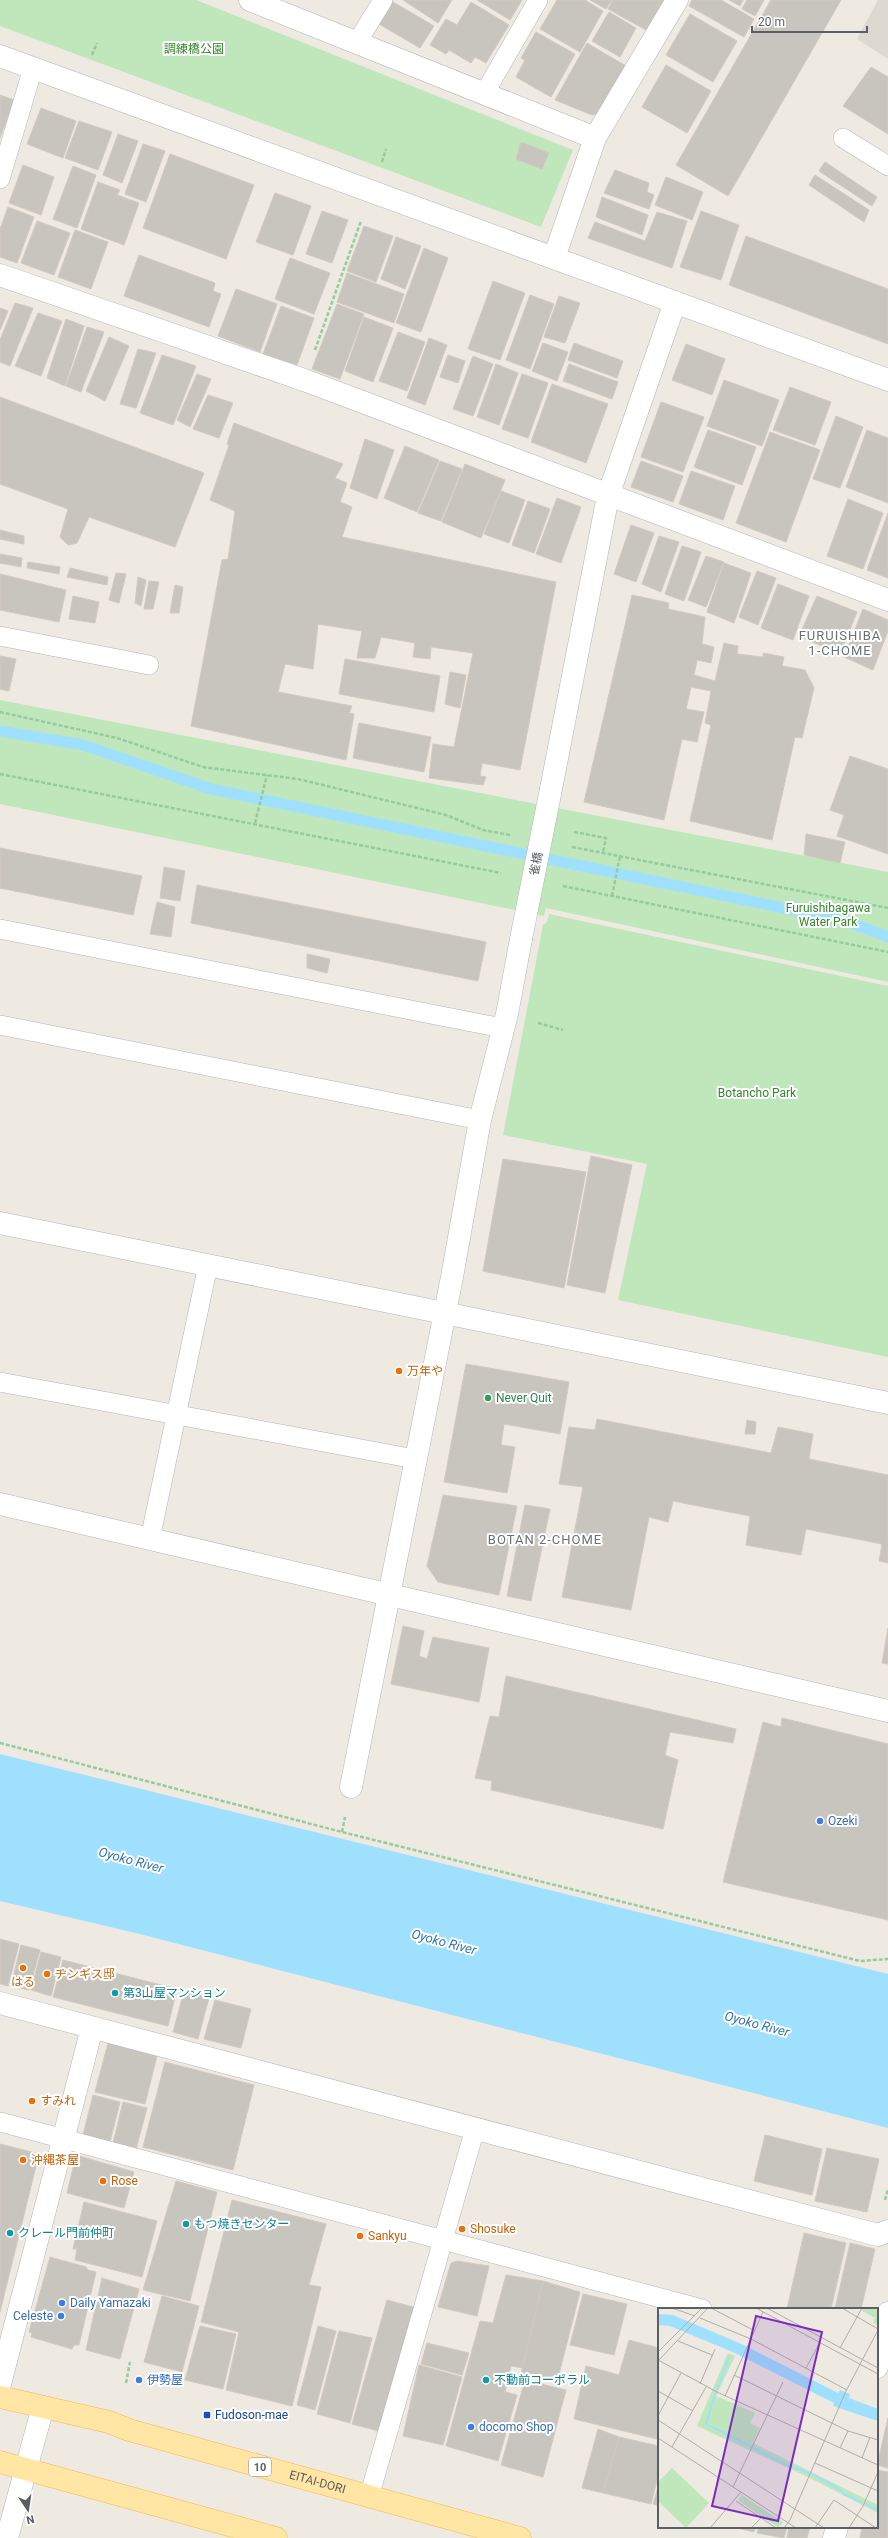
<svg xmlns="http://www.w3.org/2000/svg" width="888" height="2538" viewBox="0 0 888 2538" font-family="Roboto,'Noto Sans JP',sans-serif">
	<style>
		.education { fill: #ddd8d0 }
		.green { fill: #c0e7bb }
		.water { fill: #9fe0ff }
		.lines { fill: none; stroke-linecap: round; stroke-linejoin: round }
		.stream { stroke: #9fe0ff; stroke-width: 11 }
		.building { fill: #c8c4be; stroke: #d2cabf }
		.service-casing { stroke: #b2b5b9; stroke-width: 20 }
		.pedestrian-casing { stroke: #b2b5b9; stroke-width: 23 }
		.minor-casing { stroke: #b2b5b9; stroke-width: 23 }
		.tertiary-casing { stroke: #b2b5b9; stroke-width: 23 }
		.primary-casing { stroke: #fab64d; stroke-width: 23 }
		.path { stroke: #95cb9e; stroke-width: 2.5; stroke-dasharray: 4 2; stroke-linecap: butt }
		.service { stroke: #fff; stroke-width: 19 }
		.pedestrian { stroke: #fff; stroke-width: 22 }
		.minor { stroke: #fff; stroke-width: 22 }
		.tertiary { stroke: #fff; stroke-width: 22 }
		.primary { stroke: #ffe6a4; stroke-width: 22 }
		.minor-bridge-casing { stroke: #b2b5b9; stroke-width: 23; stroke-linecap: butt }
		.minor-bridge { stroke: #fff; stroke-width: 22 }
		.food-dot { fill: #e8710a; stroke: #fff; stroke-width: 1.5 }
		.leisure-dot { fill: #2e9e5b; stroke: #fff; stroke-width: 1.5 }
		.shop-dot { fill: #3f7fe0; stroke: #fff; stroke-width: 1.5 }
		.culture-dot { fill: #0f9aa8; stroke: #fff; stroke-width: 1.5 }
		.transit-dot { fill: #1a4fb4; stroke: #fff; stroke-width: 1.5 }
		.labels { text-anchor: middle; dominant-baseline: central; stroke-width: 4; stroke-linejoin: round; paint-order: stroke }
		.shield { fill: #fff; stroke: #8b8f92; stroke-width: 1 }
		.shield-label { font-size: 11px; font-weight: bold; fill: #595f63 }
		.park-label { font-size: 12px; fill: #34852e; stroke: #fff }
		.street-label { font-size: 12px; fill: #595f63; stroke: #fff }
		.food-label { font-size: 12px; fill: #c56008; stroke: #fff; text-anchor: start }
		.leisure-label { font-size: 12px; fill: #27864d; stroke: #fff; text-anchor: start }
		.shop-label { font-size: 12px; fill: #366cbe; stroke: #fff; text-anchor: start }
		.culture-label { font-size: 12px; fill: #0d838f; stroke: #fff; text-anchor: start }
		.transit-label { font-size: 12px; fill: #164399; stroke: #fff; text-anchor: start }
		.neighbourhood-label { font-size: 13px; letter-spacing: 1px; fill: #6a7175; stroke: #fff }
		.water-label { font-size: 13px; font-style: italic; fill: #3377a5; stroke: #fff }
		.inset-river { fill: none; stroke: #9fe0ff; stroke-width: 2 }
		.inset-road { fill: none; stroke: #aeaeab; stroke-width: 1 }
		.view { fill: #7b2cbf; fill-opacity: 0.15; stroke: #7b2cbf; stroke-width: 2 }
		.inset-edge { fill: none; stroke: #595f63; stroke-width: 2 }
	</style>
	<rect width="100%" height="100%" fill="#eee9e1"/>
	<polygon class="education" points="878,0 888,0 888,59 857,39"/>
	<g class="green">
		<polygon points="0,0 196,0 573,150 541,227 0,26"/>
		<polygon points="0,700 888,872 888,982 546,908 544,916 0,804"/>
		<polygon points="549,914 888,986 888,1357 618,1300 647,1164 503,1135 543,925 547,922"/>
	</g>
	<polygon class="water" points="0,1754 888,1974 888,2128 140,1934 0,1901"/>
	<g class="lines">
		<polyline class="stream" points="0,731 83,745 211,789 846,921 888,937"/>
	</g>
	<g class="building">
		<polygon points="403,0 452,0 438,23"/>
		<polygon points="477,0 522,0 510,20"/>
		<polygon points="557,0 585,0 603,11 580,52 540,29"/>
		<polygon points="590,0 612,0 606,9"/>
		<polygon points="613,0 664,0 646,30 608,9"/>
		<polygon points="692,0 721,0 754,19 744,37 689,6"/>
		<polygon points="729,0 743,0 740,6"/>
		<polygon points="747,0 764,0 755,16 742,9"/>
		<polygon points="771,0 841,0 728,196 676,165"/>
		<polygon points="393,2 434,26 420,48 379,24"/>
		<polygon points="471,2 509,25 486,63 475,57 471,63 449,50 446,54 430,45 446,19 457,25"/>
		<polygon points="609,12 636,28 620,57 592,41"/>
		<polygon points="690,14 737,41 713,82 666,55"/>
		<polygon points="536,32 575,54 551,97 516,77 525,60 521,58"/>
		<polygon points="587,43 626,66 600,113 592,115 555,100"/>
		<polygon points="666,65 711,91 687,133 642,107"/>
		<polygon points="871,67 888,77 888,134 843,106"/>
		<polygon points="0,95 14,100 0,138"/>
		<polygon points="41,108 76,121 63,158 27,144"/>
		<polygon points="79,121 112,132 98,170 65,158"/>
		<polygon points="118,134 138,141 122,183 103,175"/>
		<polygon points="521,142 549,153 542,169 516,159"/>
		<polygon points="143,144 165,151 146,202 125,194"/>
		<polygon points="170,154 254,185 226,259 143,228"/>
		<polygon points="825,162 877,197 872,206 819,171"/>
		<polygon points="23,165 54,177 41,215 9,203"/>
		<polygon points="73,166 96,175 77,228 53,219"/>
		<polygon points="615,170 649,183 647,192 654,195 649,209 604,193"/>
		<polygon points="815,175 869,210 864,222 809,185"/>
		<polygon points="666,177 703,192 692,220 655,205"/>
		<polygon points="98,182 120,190 117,195 139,203 124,245 81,229"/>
		<polygon points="275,193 311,206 293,255 256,242"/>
		<polygon points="602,197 648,215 642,235 596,217"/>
		<polygon points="8,207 34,217 17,263 0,257 0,229"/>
		<polygon points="322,211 348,220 332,263 306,254"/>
		<polygon points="701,211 739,225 721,280 680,267"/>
		<polygon points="657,212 687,221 672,268 588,238 595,222 645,241"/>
		<polygon points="37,221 70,233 54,275 21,263"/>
		<polygon points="364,226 393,236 376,282 347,271"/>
		<polygon points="75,230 108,242 91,289 58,277"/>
		<polygon points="746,236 888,289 888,344 729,285"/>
		<polygon points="396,237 421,246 405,289 381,279"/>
		<polygon points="424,248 448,258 421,332 396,323"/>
		<polygon points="139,255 215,283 213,291 221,294 209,327 124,296"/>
		<polygon points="290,258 330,273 314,314 275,299"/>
		<polygon points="347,273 404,294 394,323 337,302"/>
		<polygon points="493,281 525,293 500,360 468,349"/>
		<polygon points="236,289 277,304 260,352 218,336"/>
		<polygon points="530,295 554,304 530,369 506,360"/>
		<polygon points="559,296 580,303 565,343 544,337"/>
		<polygon points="15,303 33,308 10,366 0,362 0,340"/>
		<polygon points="337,304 364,314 340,379 312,369"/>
		<polygon points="281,306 314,318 297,365 263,354"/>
		<polygon points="0,308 8,311 0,330"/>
		<polygon points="38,313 62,321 41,376 15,366"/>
		<polygon points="364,317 393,328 373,382 345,371"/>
		<polygon points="66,319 84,326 65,386 47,378"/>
		<polygon points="87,327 104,332 81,392 66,386"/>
		<polygon points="398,332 425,342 407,391 379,381"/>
		<polygon points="109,337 129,346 105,401 86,391"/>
		<polygon points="429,338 447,345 425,405 407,398"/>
		<polygon points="543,343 568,352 557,381 532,371"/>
		<polygon points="574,343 623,361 617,378 568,360"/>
		<polygon points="686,344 725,359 712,395 672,380"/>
		<polygon points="138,349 156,353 136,408 120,404"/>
		<polygon points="162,355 196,366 173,425 140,413"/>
		<polygon points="448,355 465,361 458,383 440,377"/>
		<polygon points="473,356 493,364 473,416 453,409"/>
		<polygon points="496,364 518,373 499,425 477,417"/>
		<polygon points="569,364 618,382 612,399 563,381"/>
		<polygon points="197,374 211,379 190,427 177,420"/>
		<polygon points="522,374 548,383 528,438 502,429"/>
		<polygon points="724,380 779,400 762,446 707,426"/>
		<polygon points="552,384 608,404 586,463 531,442"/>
		<polygon points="790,387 831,402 815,445 773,430"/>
		<polygon points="208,395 233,403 219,438 193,429"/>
		<polygon points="0,397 204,473 175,547 89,517 77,543 68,545 60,537 68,509 0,484"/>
		<polygon points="661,402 704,417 683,472 641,457"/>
		<polygon points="836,416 863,427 840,488 813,479"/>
		<polygon points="234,423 343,464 335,478 347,483 340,502 352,507 342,537 556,582 520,770 482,763 480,776 486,777 483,785 429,778 433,744 454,747 473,653 431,647 430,659 413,657 415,643 381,637 375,658 357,658 362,631 318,624 313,669 285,664 278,692 352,706 349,713 354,714 346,760 191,726 222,560 228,559 235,511 210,500 229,445 227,444"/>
		<polygon points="708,430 756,447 742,485 694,467"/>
		<polygon points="867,430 888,438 888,503 846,487"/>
		<polygon points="770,432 820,450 786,542 736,523"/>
		<polygon points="365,439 394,450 377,499 350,488"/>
		<polygon points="405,446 439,460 417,512 384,498"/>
		<polygon points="440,461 462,469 441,521 418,513"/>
		<polygon points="641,461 683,476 673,502 631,487"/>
		<polygon points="465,464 505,480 481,538 442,522"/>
		<polygon points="691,471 735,486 723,520 679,504"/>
		<polygon points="501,491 525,500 509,543 484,534"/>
		<polygon points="557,498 581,507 561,563 536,554"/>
		<polygon points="848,499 883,513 863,569 827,556"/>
		<polygon points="528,501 550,509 534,553 512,545"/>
		<polygon points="888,513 888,578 867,570"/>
		<polygon points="631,525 654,533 636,582 614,574"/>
		<polygon points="0,530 24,536 24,544 0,539"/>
		<polygon points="659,536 679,542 661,592 642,584"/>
		<polygon points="682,546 701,552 684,601 665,594"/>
		<polygon points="0,554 22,558 21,567 0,563"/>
		<polygon points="706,556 724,562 706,607 688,600"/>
		<polygon points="28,562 60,567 59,574 27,568"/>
		<polygon points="724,563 751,573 734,623 707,612"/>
		<polygon points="70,568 108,577 107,585 67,577"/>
		<polygon points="757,571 776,578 758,625 739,617"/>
		<polygon points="116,573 126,574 119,603 109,600"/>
		<polygon points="0,574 66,590 59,622 0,610"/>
		<polygon points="138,577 146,580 141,606 135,603"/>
		<polygon points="149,581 159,582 153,609 144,609"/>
		<polygon points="778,584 809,596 793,640 761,628"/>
		<polygon points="175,585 183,587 179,613 170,613"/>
		<polygon points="632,595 669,603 668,609 705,617 702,644 714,647 711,663 697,660 694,675 715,681 724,643 738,646 737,654 763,657 763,653 784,657 782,666 805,670 814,688 802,738 795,737 772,840 690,821 711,725 705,723 711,691 691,687 686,709 704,712 697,742 682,739 664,820 584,802"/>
		<polygon points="73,596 99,602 95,623 69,619"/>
		<polygon points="817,596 857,612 840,654 799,636"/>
		<polygon points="863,609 888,620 888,631 873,670 844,657"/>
		<polygon points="0,656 16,659 9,691 0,689"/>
		<polygon points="345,659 440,676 434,712 339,694"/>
		<polygon points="450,672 466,675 460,708 445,704"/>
		<polygon points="359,723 431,737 424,772 353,758"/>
		<polygon points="850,756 888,769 888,854 837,836 844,815 830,810"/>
		<polygon points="806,834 845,842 840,863 804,855"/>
		<polygon points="0,848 142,876 133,915 0,888"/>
		<polygon points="164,867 185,871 180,901 160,898"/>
		<polygon points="197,885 486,942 478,981 191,923"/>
		<polygon points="157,902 175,907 171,937 150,934"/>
		<polygon points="307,954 330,959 327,973 307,968"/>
		<polygon points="591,1156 632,1165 605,1293 567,1285"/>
		<polygon points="503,1159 586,1172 564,1288 483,1271"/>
		<polygon points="466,1364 569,1382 560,1434 504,1424 501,1445 515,1447 507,1493 444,1482"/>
		<polygon points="597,1419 771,1453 778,1427 813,1434 809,1459 888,1475 888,1563 879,1561 882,1544 806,1529 801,1555 746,1545 750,1516 673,1501 668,1522 649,1517 631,1610 562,1597 583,1487 559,1484 569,1427 595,1430"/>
		<polygon points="747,1420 756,1422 755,1434 745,1434"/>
		<polygon points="443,1495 517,1506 499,1595 438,1582 427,1566"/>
		<polygon points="525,1505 550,1509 531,1601 507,1596"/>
		<polygon points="403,1626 424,1631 419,1656 427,1659 433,1637 489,1648 479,1702 391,1684"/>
		<polygon points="888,1628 888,1664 882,1663"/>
		<polygon points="506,1676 736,1729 733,1743 670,1732 665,1755 678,1760 663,1829 491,1790 492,1781 475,1778 490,1716 499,1717"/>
		<polygon points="782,1718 888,1744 888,1920 723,1882 763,1722 781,1727"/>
		<polygon points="0,1939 19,1944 8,1986 0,1984"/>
		<polygon points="21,1945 40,1950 29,1990 11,1986"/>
		<polygon points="41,1952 61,1957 51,1996 31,1990"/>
		<polygon points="63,1960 177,1989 168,2026 53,1997"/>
		<polygon points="184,1991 209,1998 198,2039 173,2032"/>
		<polygon points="215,2000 251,2009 241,2048 204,2039"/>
		<polygon points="108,2043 157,2056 145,2104 95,2092"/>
		<polygon points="165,2062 254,2085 233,2170 143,2147"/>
		<polygon points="93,2095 120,2102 110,2142 83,2135"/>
		<polygon points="123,2102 147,2108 136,2149 113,2143"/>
		<polygon points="765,2135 822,2149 812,2195 754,2181"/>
		<polygon points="0,2144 39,2154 0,2312"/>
		<polygon points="827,2148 879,2159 867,2212 815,2201"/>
		<polygon points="76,2155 134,2172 124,2208 67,2193"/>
		<polygon points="176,2181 217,2192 190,2301 143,2290"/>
		<polygon points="232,2200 326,2224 309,2285 321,2287 292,2406 226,2390 239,2332 201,2322"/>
		<polygon points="84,2202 157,2221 142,2277 75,2260 77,2249 73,2249"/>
		<polygon points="804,2233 846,2243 831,2309 787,2309"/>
		<polygon points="850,2243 875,2249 861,2309 835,2309"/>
		<polygon points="50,2257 86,2267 88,2270 96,2272 79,2345 74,2345 72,2349 31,2337 32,2333 29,2332"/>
		<polygon points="457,2261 489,2266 477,2316 438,2307 451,2263"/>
		<polygon points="506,2275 543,2281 523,2368 511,2366 505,2392 517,2395 498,2461 446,2446 480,2321 493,2323"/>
		<polygon points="102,2278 139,2289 120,2359 86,2350"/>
		<polygon points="543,2281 580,2292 557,2382 521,2374"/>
		<polygon points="583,2294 627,2304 614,2355 570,2345"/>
		<polygon points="162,2296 199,2306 182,2372 144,2362"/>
		<polygon points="387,2300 417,2308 382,2432 352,2424"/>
		<polygon points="200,2326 236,2334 223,2389 185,2380"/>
		<polygon points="318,2326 336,2331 315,2410 297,2405"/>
		<polygon points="339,2331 372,2338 350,2423 317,2414"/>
		<polygon points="629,2340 659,2348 657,2439 574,2419 586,2366 619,2375"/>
		<polygon points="427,2343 469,2353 462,2375 421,2364"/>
		<polygon points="419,2365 462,2377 443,2445 403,2436"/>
		<polygon points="525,2380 566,2390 543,2477 501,2465"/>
		<polygon points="888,2418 888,2468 877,2465"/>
		<polygon points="598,2429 619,2437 603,2493 582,2488"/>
		<polygon points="619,2437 659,2446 659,2473 651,2504 603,2493"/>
		<polygon points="877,2470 888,2472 888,2538 860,2538 862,2527 877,2527"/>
		<polygon points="659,2484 659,2506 653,2504"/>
		<polygon points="733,2527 755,2527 754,2532"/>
		<polygon points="759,2527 787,2527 784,2538 757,2533"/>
		<polygon points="789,2527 810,2527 807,2538 787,2538"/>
	</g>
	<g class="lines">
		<g class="service-casing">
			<g id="service">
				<polyline points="356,44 383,0"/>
				<polyline points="484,94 538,0"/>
				<polyline points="843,138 888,166"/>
				<polyline points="0,179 33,68"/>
				<polyline points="0,636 149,665"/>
				<polyline points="0,929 502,1028"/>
				<polyline points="0,1025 480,1120"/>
				<polyline points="0,1382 415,1459"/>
				<polyline points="150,1539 208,1265"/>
				<polyline points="0,2122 702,2309"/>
				<polyline points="369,2497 475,2129"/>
			</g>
		</g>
		<g class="pedestrian-casing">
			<polyline id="pedestrian" points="7,2538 43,2407"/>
		</g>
		<g class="minor-casing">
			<g id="minor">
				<polyline points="250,0 595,138"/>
				<polyline points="0,56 888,380"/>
				<polyline points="554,258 595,138 677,0"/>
				<polyline points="0,275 304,380 888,600"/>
				<polyline points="551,789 608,496 675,302"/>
				<polyline points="0,1504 888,1711"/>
				<polyline points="351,1787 452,1277 480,1120 507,1014 521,939"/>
				<polyline points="0,2003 878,2235 888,2231"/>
				<polyline points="0,2384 92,2028"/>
			</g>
		</g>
		<g class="tertiary-casing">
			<g id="tertiary">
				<polyline points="0,1223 888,1403"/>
				<polyline points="877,2367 888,2313"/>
				<polyline points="834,2538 837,2527"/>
			</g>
		</g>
		<g class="primary-casing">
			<g id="primary">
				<path id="s1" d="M0,2397L109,2422L129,2430L520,2538"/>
				<polyline points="0,2462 276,2538"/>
			</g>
		</g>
		<g class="path">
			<polyline points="92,55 97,43"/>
			<polyline points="382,162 386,149"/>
			<polyline points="315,350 361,221"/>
			<polyline points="0,712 117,738 203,767 298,779 446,815 483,830 510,835"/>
			<polyline points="0,774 501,873"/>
			<polyline points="255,823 267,775"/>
			<polyline points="574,832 606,838 603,852"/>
			<polyline points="572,847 888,908"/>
			<polyline points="563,886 888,952"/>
			<polyline points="612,896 620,856"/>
			<polyline points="538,1023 563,1030"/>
			<polyline points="0,1743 342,1832 860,1961 888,1959"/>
			<polyline points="342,1832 345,1817"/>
			<polyline points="885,2200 888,2189"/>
			<polyline points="126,2383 130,2362"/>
		</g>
		<use href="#service" class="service"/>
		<use href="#pedestrian" class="pedestrian"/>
		<use href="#minor" class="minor"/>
		<use href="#tertiary" class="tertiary"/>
		<use href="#primary" class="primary"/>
		<g class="minor-bridge-casing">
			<polyline id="minor-bridge" points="521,939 551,789"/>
		</g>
		<use href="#minor-bridge" class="minor-bridge"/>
	</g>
	<g class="food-dot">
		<circle cx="399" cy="1371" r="4"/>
		<circle cx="23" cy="1968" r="4"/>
		<circle cx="47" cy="1974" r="4"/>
		<circle cx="32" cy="2101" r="4"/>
		<circle cx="23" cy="2160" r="4"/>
		<circle cx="103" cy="2181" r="4"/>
		<circle cx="462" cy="2229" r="4"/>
		<circle cx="360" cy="2236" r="4"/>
	</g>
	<circle class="leisure-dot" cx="488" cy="1398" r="4"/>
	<g class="shop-dot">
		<circle cx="820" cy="1821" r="4"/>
		<circle cx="62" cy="2303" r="4"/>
		<circle cx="61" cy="2316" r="4"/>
		<circle cx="139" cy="2380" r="4"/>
		<circle cx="471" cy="2427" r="4"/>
	</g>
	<g class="culture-dot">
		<circle cx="115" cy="1993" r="4"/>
		<circle cx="186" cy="2224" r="4"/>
		<circle cx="10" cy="2233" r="4"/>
		<circle cx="486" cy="2380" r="4"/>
	</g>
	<rect class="transit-dot" x="203" y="2411" width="8" height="8" rx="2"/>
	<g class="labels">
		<rect class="shield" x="249" y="2458" width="22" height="18" rx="3"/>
		<g class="shield-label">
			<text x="260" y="2467">10</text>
		</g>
		<g class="park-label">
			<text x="194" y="49">調練橋公園</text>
			<text x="828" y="908">Furuishibagawa<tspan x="828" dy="14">Water Park</tspan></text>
			<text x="757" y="1093">Botancho Park</text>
		</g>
		<g class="street-label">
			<text transform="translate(536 864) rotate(-79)">雀橋</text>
			<text stroke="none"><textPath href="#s1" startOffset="329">EITAI-DORI</textPath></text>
		</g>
		<g class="food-label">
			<text x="407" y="1371">万年や</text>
			<text x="55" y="1974">ヂンギス邸</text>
			<text x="23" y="1982" text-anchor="middle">はる</text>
			<text x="40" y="2101">すみれ</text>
			<text x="31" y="2160">沖縄茶屋</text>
			<text x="111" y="2181">Rose</text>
			<text x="470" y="2229">Shosuke</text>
			<text x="368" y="2236">Sankyu</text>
		</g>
		<g class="leisure-label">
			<text x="496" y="1398">Never Quit</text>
		</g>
		<g class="shop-label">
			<text x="828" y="1821">Ozeki</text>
			<text x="70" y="2303">Daily Yamazaki</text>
			<text x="53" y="2316" text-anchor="end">Celeste</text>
			<text x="147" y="2380">伊勢屋</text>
			<text x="479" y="2427">docomo Shop</text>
		</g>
		<g class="culture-label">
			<text x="123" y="1993">第3山屋マンション</text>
			<text x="194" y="2224">もつ焼きセンター</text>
			<text x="18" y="2233">クレール門前仲町</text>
			<text x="494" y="2380">不動前コーポラル</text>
		</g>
		<g class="transit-label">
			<text x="215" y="2415">Fudoson-mae</text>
		</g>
		<g class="neighbourhood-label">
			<text x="840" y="635">FURUISHIBA<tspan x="840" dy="15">1-CHOME</tspan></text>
			<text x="545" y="1539">BOTAN 2-CHOME</text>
		</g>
		<g class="water-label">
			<text transform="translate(131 1860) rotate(15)">Oyoko River</text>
			<text transform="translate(444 1942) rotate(15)">Oyoko River</text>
			<text transform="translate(757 2024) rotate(15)">Oyoko River</text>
		</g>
	</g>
	<g transform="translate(658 2308)">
		<rect width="220" height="220" fill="#eee9e1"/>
		<path d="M206,0H220V17L215,15L217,10L204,3ZM70,45L77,48L58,88L60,89L59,93L61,89L97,105L92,115L102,120L95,135L220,197V205L154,171L39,118ZM14,160L51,195L28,220L0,193V174ZM84,187L125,214V215L120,219L110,213L80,192Z" fill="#c0e7bb"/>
		<path d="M0,6L15,7L86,37L180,85L182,82L192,86L191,90L220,101V113L175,98L176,95L77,45L12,18L0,17Z" fill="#9fe0ff"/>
		<path class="inset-river" d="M59,81L71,50M58,84L48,116L127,156L156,167L184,183L185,186L204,194M207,196L220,202"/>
		<path class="inset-road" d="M14,0L37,8M53,0L95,22M98,0L220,66M109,0L220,60M184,0L220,21M42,10L93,31L189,82M20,33L54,47M182,40L204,0M0,44L44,0M0,52L61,85L220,157M0,53L50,0M148,60L162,34M76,67L190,123L220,132M42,76L57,41M0,83L35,103M67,88L105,4M0,108L23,65M0,112L166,220M0,130L138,220M14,139L48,79M182,140L190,123M204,150L212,129M157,155L220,183M75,179L125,74M78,193L118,220M52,220L83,184M93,220L103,210M126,220L132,212L188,83L220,22M157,220L176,192L218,220M191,220L205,198L220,164"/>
		<path class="view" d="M98,8L164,24L120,213L54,198Z"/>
		<rect width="220" height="220" class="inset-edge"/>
	</g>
	<g transform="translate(28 2510) rotate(167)" stroke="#ffffff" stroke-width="3" paint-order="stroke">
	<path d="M0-3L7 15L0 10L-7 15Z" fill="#595f63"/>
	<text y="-6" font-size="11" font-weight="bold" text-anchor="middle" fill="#595f63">N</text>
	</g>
	<path d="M752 26v6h115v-6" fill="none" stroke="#595f63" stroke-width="2"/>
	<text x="758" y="26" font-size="12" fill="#595f63" stroke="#ffffff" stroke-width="3" paint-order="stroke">20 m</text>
</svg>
